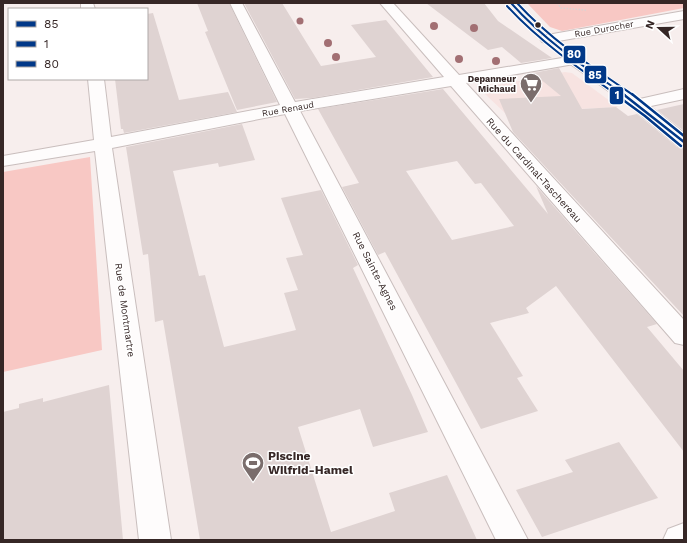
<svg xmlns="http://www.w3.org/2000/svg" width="687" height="543" viewBox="0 0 687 543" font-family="'Work Sans',sans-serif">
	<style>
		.built { fill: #f7e3e1 }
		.green { fill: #f8c8c4 }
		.building { fill: #dfd3d2; fill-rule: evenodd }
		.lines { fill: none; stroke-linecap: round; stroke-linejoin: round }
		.street-casing { stroke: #c9bebd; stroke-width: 2 }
		.secondary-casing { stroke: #c9bebd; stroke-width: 2 }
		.path { stroke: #d7d4d3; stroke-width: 1.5; stroke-dasharray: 1.5 1.5; stroke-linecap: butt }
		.street { fill: #fefcfc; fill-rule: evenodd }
		.secondary { fill: #f4f5f6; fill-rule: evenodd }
		.bus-1-far1-casing { stroke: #fff; stroke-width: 4 }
		.bus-1-casing { stroke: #fff; stroke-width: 5 }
		.bus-2-far1-casing { stroke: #fff; stroke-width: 4 }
		.bus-2-casing { stroke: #fff; stroke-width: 5 }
		.bus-3-far1-casing { stroke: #fff; stroke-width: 4 }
		.bus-3-casing { stroke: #fff; stroke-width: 5 }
		.bus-1-far1 { stroke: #013888; stroke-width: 2 }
		.bus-1 { stroke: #013888; stroke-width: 2.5 }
		.bus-2-far1 { stroke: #013888; stroke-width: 2 }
		.bus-2 { stroke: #013888; stroke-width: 2.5 }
		.bus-3-far1 { stroke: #013888; stroke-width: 2 }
		.bus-3 { stroke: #013888; stroke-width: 2.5 }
		.tree { fill: #a26f73 }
		.bus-dot { fill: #362726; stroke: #fff; stroke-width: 1.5 }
		.labels { text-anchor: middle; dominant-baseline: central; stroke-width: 3; stroke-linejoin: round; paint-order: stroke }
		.far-street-label { font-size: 9px; fill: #362726; stroke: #fff }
		.far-poi-label { font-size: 9px; font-weight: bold; fill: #362726; stroke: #fff; text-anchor: end }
		.street-label { font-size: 10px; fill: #362726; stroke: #fff }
		.near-poi-label { font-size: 12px; font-weight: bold; fill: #362726; stroke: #fff; text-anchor: start }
		.line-badge { stroke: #fff; stroke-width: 1.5 }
		.badge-label { font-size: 11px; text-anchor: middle; font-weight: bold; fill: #fff }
	</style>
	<rect width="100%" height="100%" fill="#f7eeed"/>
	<polygon class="built" points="565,72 572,73 618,107 505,113 485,94 488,87"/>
	<g class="green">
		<polygon points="527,3 684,3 684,8 562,31 550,27"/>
		<polygon points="90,157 102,350 3,372 3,172"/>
	</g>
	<g class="building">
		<polygon points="197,3 229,3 277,102 237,110 205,32 208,31"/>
		<polygon points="244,3 282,3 321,66 376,57 351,25 386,20 433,77 312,98 295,99"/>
		<polygon points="426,3 484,3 498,21 552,58 521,63 502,47 488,50"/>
		<polygon points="153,13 179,100 228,92 237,112 124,133 123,129 121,129 115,79 147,79 147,14"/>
		<polygon points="559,68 582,109 616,107 628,116 637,114 677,147 684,148 684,316 513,132 499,99 561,96 533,73"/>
		<path d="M443,89L548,214L536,186L657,324L647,327L684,371V452L556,286L526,308L529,313L490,323L523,376L517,378L538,411L481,429L385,252L378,255L342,187L359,183L318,109ZM457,161L475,184L481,183L514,226L452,240L406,171Z"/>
		<polygon points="684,104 684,131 657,110"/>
		<polygon points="242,124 255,160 219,167 218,163 173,171 199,276 205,275 224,347 296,330 284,293 298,290 286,258 303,255 281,198 321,190 358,265 353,268 412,395 428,432 373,447 360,409 298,427 331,532 395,511 389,493 447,475 477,540 200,540 163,320 155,322 148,254 143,255 126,147"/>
		<polygon points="109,385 123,540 3,540 3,412 19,408 19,404 43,398 43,402"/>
		<polygon points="619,442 658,498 542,537 516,490 573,472 565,460"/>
	</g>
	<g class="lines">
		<g class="street-casing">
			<g id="street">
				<polygon points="81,3 93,3 95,9 81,9"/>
				<polygon points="230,3 242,3 295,102 444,77 380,3 393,3 459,75 574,56 579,57 581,60 579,63 574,64 466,83 684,320 684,345 675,343 451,86 300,111 528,540 496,540 285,114 112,148 171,540 139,540 95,151 3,166 3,156 94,140 88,79 104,79 111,137 280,105"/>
				<polygon points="684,11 684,19 547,43 542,42 540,39 542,36 547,35"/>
				<polygon points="684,89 684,99 637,109 631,107 629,104 631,101"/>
				<polygon points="684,523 684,540 663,540 668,529"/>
			</g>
		</g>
		<g class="secondary-casing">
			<polygon id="secondary" points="574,56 579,57 643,101 684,133 684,147 678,146 631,107 569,63 567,60 569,57"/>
		</g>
		<polyline class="path" points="557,3 561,8 586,10"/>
		<use href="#street" class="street"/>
		<use href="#secondary" class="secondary"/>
		<g class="bus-1-far1-casing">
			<path id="bus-1-far1" d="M511,3C544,40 584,67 625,95"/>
		</g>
		<g class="bus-1-casing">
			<polyline id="bus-1" points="623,94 684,142"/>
		</g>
		<g class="bus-2-far1-casing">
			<path id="bus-2-far1" d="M507,6C539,41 578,68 617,95"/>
		</g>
		<g class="bus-2-casing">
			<polyline id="bus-2" points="615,94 645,116 681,146"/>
		</g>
		<g class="bus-3-far1-casing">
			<path id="bus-3-far1" d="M517,3C551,40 592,67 633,95"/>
		</g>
		<g class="bus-3-casing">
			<polyline id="bus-3" points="632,94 684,136"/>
		</g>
		<use href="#bus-1-far1" class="bus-1-far1"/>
		<use href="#bus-1" class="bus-1"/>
		<use href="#bus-2-far1" class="bus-2-far1"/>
		<use href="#bus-2" class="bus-2"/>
		<use href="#bus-3-far1" class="bus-3-far1"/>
		<use href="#bus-3" class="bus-3"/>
	</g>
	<g class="tree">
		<circle cx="300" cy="21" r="3.5"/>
		<circle cx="434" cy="26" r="4"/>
		<circle cx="474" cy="28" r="4"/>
		<circle cx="328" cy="43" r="4"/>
		<circle cx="336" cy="57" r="4"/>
		<circle cx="459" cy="59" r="4"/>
		<circle cx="496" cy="61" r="4"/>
	</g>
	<defs>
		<g id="supermarket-pin" transform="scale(1.15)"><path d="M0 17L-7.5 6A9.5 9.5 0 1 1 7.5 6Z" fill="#7a6d6c" stroke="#fff"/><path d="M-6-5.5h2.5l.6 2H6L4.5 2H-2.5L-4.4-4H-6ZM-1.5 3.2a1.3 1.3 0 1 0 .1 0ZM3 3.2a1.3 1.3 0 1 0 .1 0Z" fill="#fff"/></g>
		<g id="stadium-pin" transform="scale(1.15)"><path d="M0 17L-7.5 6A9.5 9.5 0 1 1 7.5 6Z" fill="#7a6d6c" stroke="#fff"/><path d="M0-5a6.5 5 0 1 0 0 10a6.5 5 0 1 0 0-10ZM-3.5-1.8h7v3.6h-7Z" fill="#fff"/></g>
	</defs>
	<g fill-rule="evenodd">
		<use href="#supermarket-pin" x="531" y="84"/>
		<use href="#stadium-pin" x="253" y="463"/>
	</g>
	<circle class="bus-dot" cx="538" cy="25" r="3.5"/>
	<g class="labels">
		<g class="far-street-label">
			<text transform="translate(604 29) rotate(-10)">Rue Durocher</text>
			<text transform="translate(288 109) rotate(-10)">Rue Renaud</text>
		</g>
		<g class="far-poi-label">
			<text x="516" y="79">Depanneur<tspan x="516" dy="10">Michaud</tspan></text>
		</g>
		<g class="street-label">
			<text transform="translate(534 170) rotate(48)">Rue du Cardinal-Taschereau</text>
			<text transform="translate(375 271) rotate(63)">Rue Sainte-Agnes</text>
			<text transform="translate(125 310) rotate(82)">Rue de Montmartre</text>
		</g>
		<g class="near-poi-label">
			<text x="268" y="456">Piscine<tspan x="268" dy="14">Wilfrid-Hamel</tspan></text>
		</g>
	</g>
	<g class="line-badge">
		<rect x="563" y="45" width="23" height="19" rx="4" fill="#013888"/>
		<rect x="584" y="65" width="23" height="19" rx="4" fill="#013888"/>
		<rect x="609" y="86" width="15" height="19" rx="4" fill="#013888"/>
	</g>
	<g class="badge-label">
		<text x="574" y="58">80</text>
		<text x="595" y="79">85</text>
		<text x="617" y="99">1</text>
	</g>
	<rect width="687" height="543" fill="none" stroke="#362726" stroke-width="8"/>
	<rect x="8" y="8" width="140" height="72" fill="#ffffff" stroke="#afa9a8"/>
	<rect x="16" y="21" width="20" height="6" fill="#013888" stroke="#afa9a8"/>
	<text x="44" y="28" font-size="12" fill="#362726">85</text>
	<rect x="16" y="41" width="20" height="6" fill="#013888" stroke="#afa9a8"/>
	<text x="44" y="48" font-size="12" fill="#362726">1</text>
	<rect x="16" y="61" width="20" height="6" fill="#013888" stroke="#afa9a8"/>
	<text x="44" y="68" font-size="12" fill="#362726">80</text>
	<g transform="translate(659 28) rotate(291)" stroke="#ffffff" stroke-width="3" paint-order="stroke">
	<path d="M0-3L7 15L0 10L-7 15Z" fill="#362726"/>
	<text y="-6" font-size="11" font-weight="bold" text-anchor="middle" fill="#362726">N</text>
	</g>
</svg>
